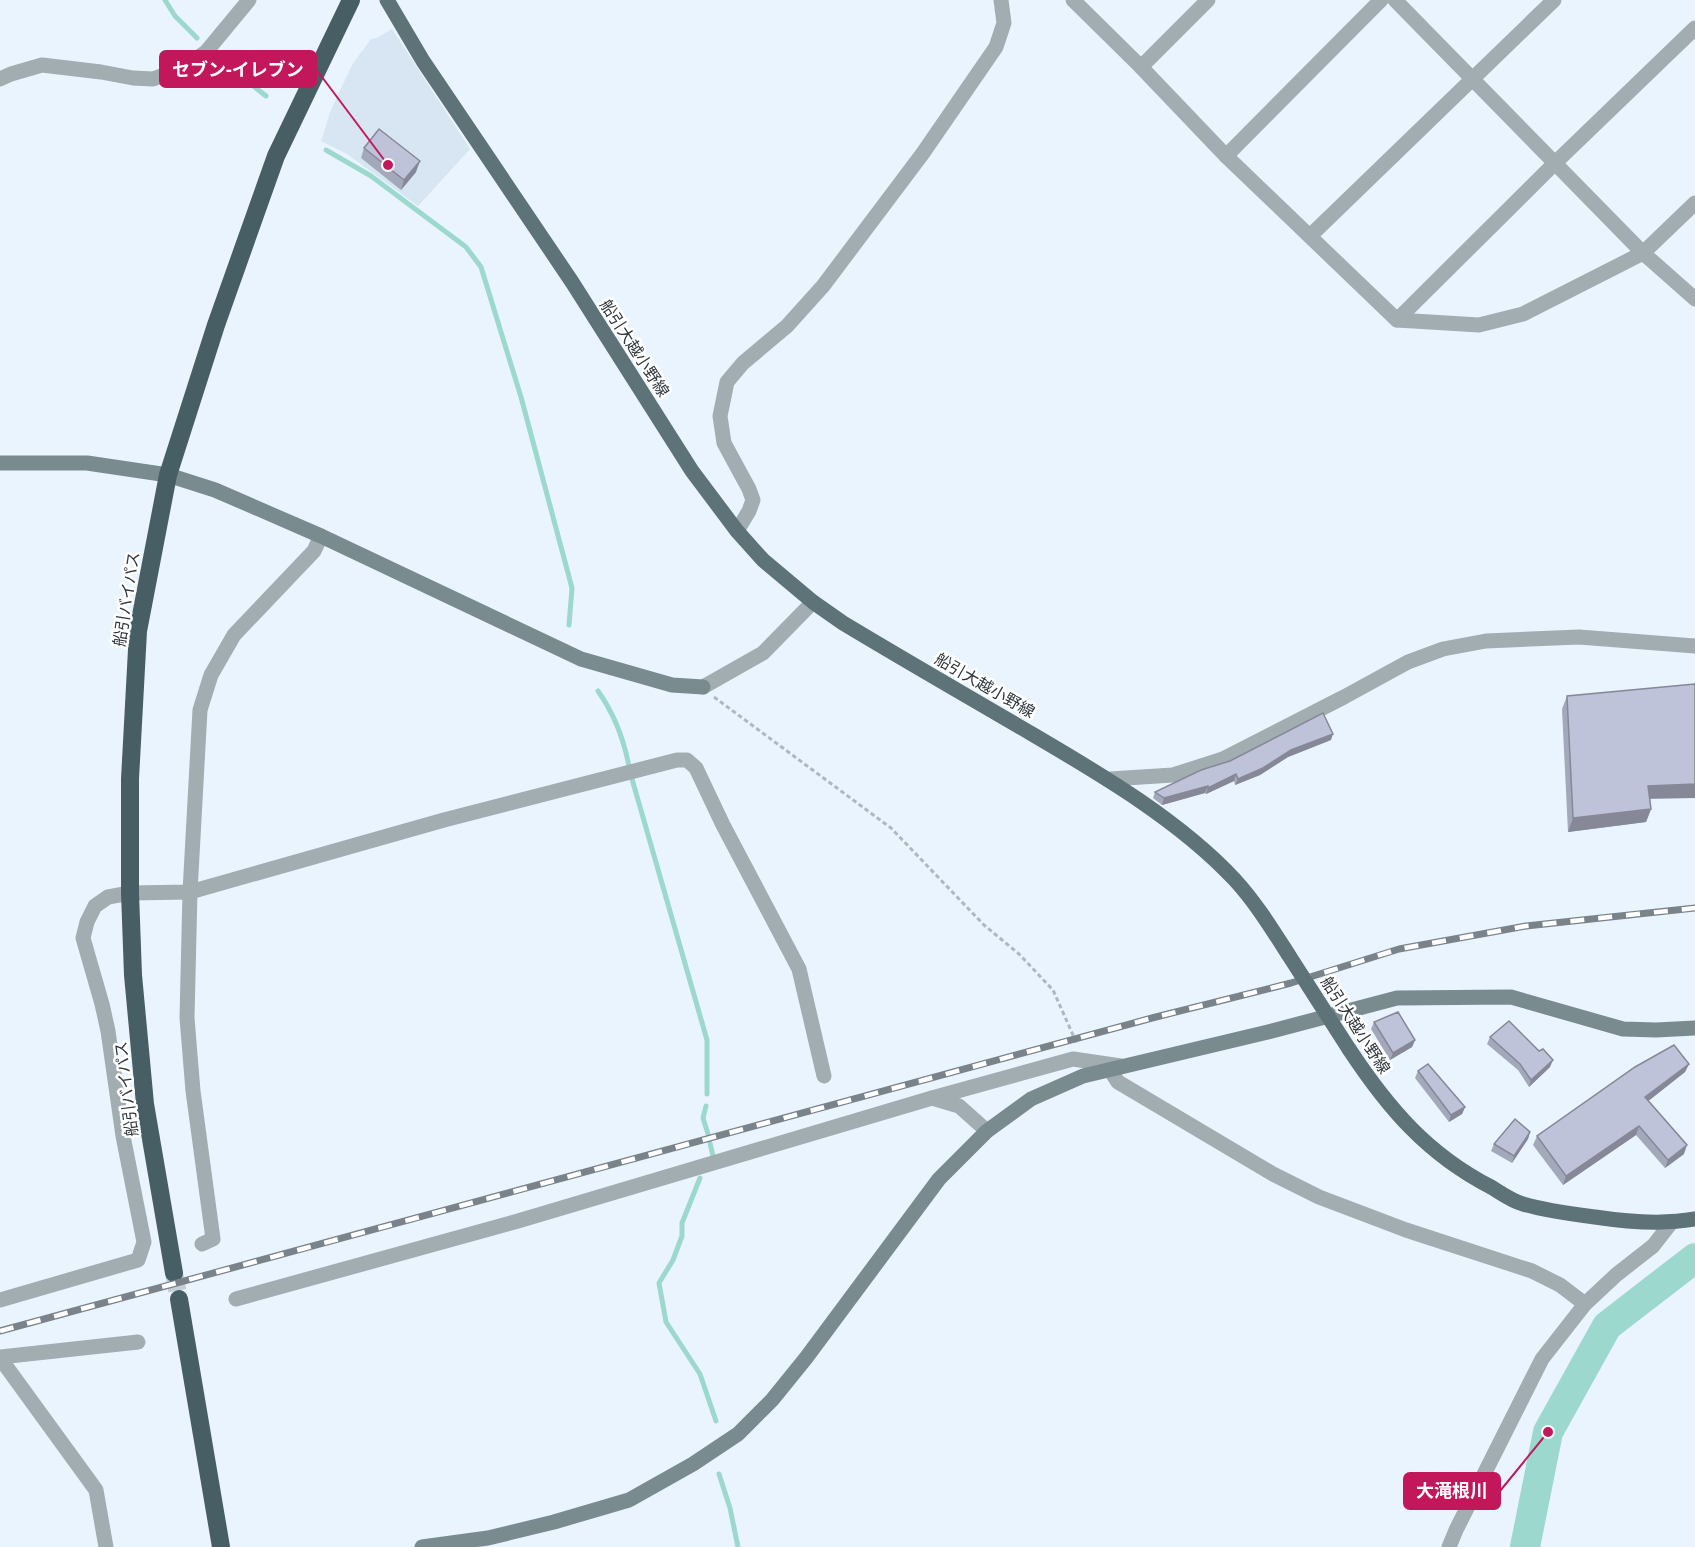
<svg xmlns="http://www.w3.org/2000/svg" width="1695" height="1547" viewBox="0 0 1695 1547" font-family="'Noto Sans','Noto Sans JP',sans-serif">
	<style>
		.built { fill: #d7e6f2 }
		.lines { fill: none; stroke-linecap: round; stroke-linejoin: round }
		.stream { stroke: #9dd8ce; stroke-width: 5 }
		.river { stroke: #9dd8ce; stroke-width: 30 }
		.highway-tunnel { stroke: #c4ced8; stroke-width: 18; stroke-dasharray: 18 9; stroke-linecap: butt }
		.path { stroke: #aeb8c1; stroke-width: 3; stroke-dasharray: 4.5 3; stroke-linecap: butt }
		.street { stroke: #a1adb0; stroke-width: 15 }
		.secondary { stroke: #7a8b8f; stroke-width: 15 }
		.primary { stroke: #5e7378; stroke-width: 15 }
		.highway { stroke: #465e64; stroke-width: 18 }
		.rail-casing { stroke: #7a828a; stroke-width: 7 }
		.rail { stroke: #fff; stroke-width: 4.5; stroke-dasharray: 14; stroke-linecap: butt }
		.primary-bridge { stroke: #5e7378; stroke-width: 15 }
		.wall { fill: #a4a8bb }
		.shaded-wall { fill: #868898 }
		.building { fill: #bfc3d9; stroke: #868898; stroke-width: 1.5 }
		.labels { text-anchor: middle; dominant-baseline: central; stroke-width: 5; stroke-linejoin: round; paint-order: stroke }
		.street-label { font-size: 16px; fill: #2e353b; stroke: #fff }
		.leader { fill: none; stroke: #c2185b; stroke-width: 2 }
		.callout-dot { fill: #c2185b; stroke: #fff; stroke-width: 2 }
		.callout { fill: #c2185b; stroke: #c2185b; stroke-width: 2 }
		.callout-label { font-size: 18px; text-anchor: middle; font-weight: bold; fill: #fff }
	</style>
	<rect width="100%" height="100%" fill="#e9f4ff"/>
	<polygon class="built" points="392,29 470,149 418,206 347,154 321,141 331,110 352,65 371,39 377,38"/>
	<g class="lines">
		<g class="stream">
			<polyline points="165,0 175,16 197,38"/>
			<polyline points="222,61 266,96"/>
			<polyline points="326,150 371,176 466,247 481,267 521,397 572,588 569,625"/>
			<path d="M598,691C615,715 625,742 630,772L707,1040V1094"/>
			<polyline points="706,1106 703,1118 708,1134"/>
			<polyline points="710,1143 713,1156"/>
			<polyline points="700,1178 682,1223 682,1236 673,1260 659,1283 666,1322 700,1374 716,1421"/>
			<polyline points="719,1474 730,1508 738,1547"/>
		</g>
		<polyline class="river" points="1525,1547 1548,1432 1607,1326 1695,1258"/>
		<polyline class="highway-tunnel" points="174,1273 179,1299"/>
		<polyline class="path" points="714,697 891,828 984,925 1019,954 1053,990 1077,1044"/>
		<g class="street">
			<polyline points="1073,0 1141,67 1226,156 1397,320 1479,325 1523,314 1643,253 1695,203"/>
			<polyline points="1395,0 1643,253 1695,299"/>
			<polyline points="1141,67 1208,0"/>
			<polyline points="0,79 11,74 42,65 101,72 133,78 153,79 183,68 206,52 249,0"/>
			<polyline points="1226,156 1381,0"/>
			<polyline points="1310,236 1554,0"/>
			<polyline points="1397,320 1555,163 1695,28"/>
			<polyline points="737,531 749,511 753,500 749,489 724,443 720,416 727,382 743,363 787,326 823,286 923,153 996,47 1004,23 1001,0"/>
			<polyline points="703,687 763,653 813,602"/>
			<polyline points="1110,779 1173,775 1223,759 1344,697 1408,662 1443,649 1486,641 1579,637 1695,646"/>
			<polyline points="1110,1070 1118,1082 1273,1174 1319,1197 1406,1230 1532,1271 1560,1285 1585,1304"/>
			<polyline points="932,1098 1073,1059 1121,1066"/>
			<polyline points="202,1244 213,1239 193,1091 187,1018 190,892 200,710 211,675 234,635 314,551 321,536"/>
			<polyline points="236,1299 518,1221 932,1098 959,1106 987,1131"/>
			<polyline points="0,1300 138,1260 144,1242 123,1136 108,1031 102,1004 83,938 87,922 95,906 108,897 130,893 190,892 444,820 677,760 687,760 696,768 723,825 799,969 824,1076"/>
			<polyline points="0,1357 138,1342"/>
			<polyline points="0,1358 96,1490 106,1547"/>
			<polyline points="1449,1547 1456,1530 1542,1359 1585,1304 1616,1275 1653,1246 1671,1223"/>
		</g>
		<g class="secondary">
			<polyline points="0,463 87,463 168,475 215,490 321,536 581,659 672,685 703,687"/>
			<polyline points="422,1547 488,1538 554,1522 629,1500 693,1464 738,1434 772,1400 806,1358 939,1179 987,1131 1031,1099 1083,1076 1268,1032 1397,998 1511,997 1623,1029 1656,1030 1695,1028"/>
		</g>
		<g class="primary">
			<path d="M387,0L423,61L572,282L692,471L737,531L763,560L813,602L843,623C906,661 969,697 1032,734C1102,775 1180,821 1235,880C1256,903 1272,929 1288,954"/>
			<path d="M1349,1049C1388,1108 1427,1154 1491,1187C1501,1193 1512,1201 1523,1204C1546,1211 1571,1214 1595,1217C1628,1222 1662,1225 1695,1219"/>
		</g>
		<g class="highway">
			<polyline points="174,1273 145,1104 133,975 130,893 130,779 138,631 168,475 216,325 276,156 351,0"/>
			<polyline points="179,1299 221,1547"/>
		</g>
		<g class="rail-casing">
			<polyline id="rail" points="0,1331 1152,1018 1291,983 1399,949 1526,926 1695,908"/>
		</g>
		<use href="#rail" class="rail"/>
		<polyline class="primary-bridge" points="1288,954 1349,1049"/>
	</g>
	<g class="wall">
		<polygon points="364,148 416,172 401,190 361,158"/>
		<polygon points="1567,696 1650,799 1651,809 1646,822 1568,832 1562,709"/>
		<polygon points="1331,740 1288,757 1260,775 1235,785 1234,781 1206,794 1205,793 1162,805 1153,798 1155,792"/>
		<polygon points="1374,1022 1415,1040 1412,1047 1390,1060 1371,1029"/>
		<polygon points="1490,1037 1550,1067 1529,1087 1518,1070 1487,1044"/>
		<polygon points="1689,1064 1685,1072 1648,1101 1684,1154 1665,1168 1636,1135 1563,1185 1533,1145 1537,1136"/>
		<polygon points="1418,1071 1465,1107 1462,1114 1449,1122 1415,1078"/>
		<polygon points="1530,1132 1528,1139 1512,1163 1491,1151 1494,1144"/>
	</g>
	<g class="shaded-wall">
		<polygon points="420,161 416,172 401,190 404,180"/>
		<polygon points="1333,734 1331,740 1288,757 1260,775 1235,785 1238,779 1291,750"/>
		<polygon points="1236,774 1234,781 1206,794 1208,788"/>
		<polygon points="1695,784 1695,798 1643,799 1648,786"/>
		<polygon points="1208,786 1205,793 1162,805 1164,798"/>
		<polygon points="1651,809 1646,822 1568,832 1573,818"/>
		<polygon points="1415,1040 1412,1047 1390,1060 1393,1053"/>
		<polygon points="1553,1060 1550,1067 1529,1087 1531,1080"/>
		<polygon points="1689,1064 1685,1072 1642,1106 1645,1097"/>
		<polygon points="1465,1107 1462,1114 1449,1122 1451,1115"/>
		<polygon points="1639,1126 1636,1135 1563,1185 1566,1176"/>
		<polygon points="1530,1132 1528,1139 1512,1163 1514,1156"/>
		<polygon points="1687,1145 1684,1154 1665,1168 1668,1160"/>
	</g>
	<g class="building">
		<polygon points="379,129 420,161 404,180 364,148"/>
		<polygon points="1695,684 1695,784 1648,786 1651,809 1573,818 1567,696"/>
		<polygon points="1323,713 1333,734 1291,750 1263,768 1238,779 1236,774 1208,788 1208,786 1164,798 1155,792 1201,770 1230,761"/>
		<polygon points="1398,1012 1415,1040 1393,1053 1374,1022"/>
		<polygon points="1509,1021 1539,1051 1543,1049 1553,1060 1531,1080 1520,1064 1490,1037"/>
		<polygon points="1674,1045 1689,1064 1645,1097 1687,1145 1668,1160 1639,1126 1566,1176 1537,1136 1635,1067"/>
		<polygon points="1428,1064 1465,1107 1451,1115 1418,1071"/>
		<polygon points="1515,1119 1530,1132 1514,1156 1494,1144"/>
	</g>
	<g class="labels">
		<g class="street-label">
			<text transform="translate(635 348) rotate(57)">船引大越小野線</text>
			<text transform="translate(126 599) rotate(-81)">船引バイパス</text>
			<text transform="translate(985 685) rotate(30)">船引大越小野線</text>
			<text transform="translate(1356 1025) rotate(57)">船引大越小野線</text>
			<text transform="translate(126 1089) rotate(-97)">船引バイパス</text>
		</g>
	</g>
	<path class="leader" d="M388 165L316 69M1548 1432L1500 1491"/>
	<g class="callout-dot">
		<circle cx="388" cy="165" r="6"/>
		<circle cx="1548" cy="1432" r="6"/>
	</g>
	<g class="callout">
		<rect x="160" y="51" width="156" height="36" rx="6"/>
		<rect x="1404" y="1473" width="96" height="36" rx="6"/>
	</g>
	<g class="callout-label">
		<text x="238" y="76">セブン-イレブン</text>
		<text x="1452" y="1497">大滝根川</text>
	</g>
</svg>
